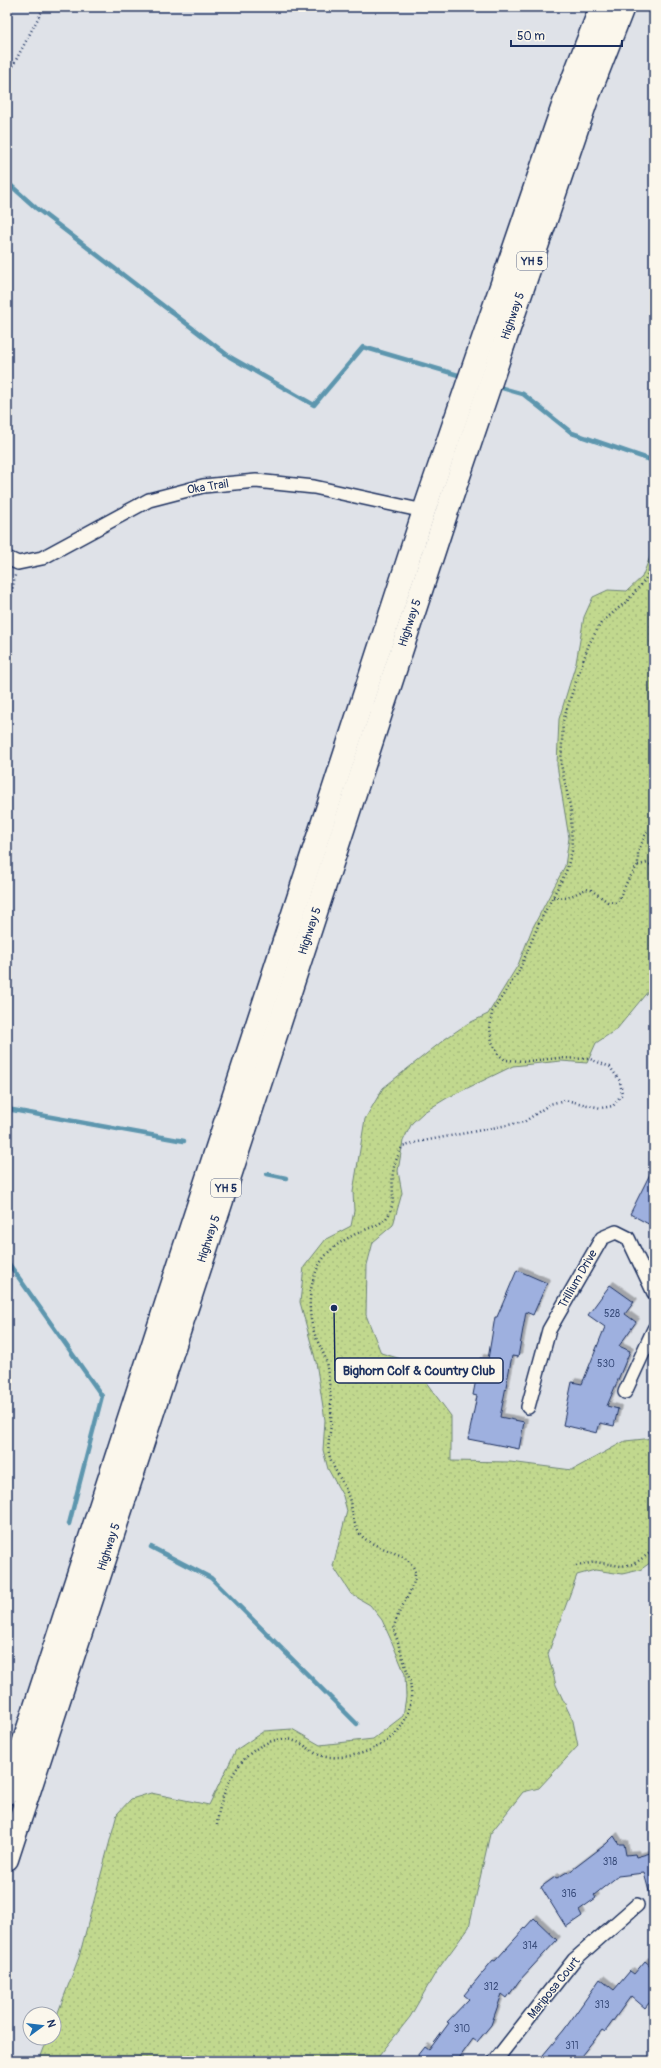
<svg xmlns="http://www.w3.org/2000/svg" width="661" height="2068" viewBox="0 0 661 2068" font-family="Pangolin,sans-serif">
	<style>
		.grass { fill: url(#grass-dots); stroke: #6e8476 }
		.lines { fill: none; stroke-linecap: round; stroke-linejoin: round }
		.stream { stroke: #5d96ae; stroke-width: 4.5 }
		.building { fill: #9eb0df; stroke: #1b2f5e; filter: url(#shadow) }
		.street-casing { stroke: #1b2f5e; stroke-width: 16 }
		.highway-casing { stroke: #1b2f5e; stroke-width: 25 }
		.path { stroke: #1b2f5e; stroke-width: 2.5; stroke-dasharray: 1 3; stroke-linecap: butt }
		.street { stroke: #fbf7ec; stroke-width: 13 }
		.highway { stroke: #fbf7ec; stroke-width: 22 }
		.labels { text-anchor: middle; dominant-baseline: central; stroke-width: 3; stroke-linejoin: round; paint-order: stroke }
		.number-label { font-size: 10px; fill: #3c4f7e }
		.shield { fill: #fbf7ec; stroke: #5e6b89; stroke-width: 1 }
		.shield-label { font-size: 11px; font-weight: bold; fill: #1b2f5e }
		.street-label { font-size: 12px; fill: #1b2f5e; stroke: #fbf7ec }
		.leader { fill: none; stroke: #1b2f5e; stroke-width: 1.5 }
		.callout-dot { fill: #1b2f5e; stroke: #fbf7ec; stroke-width: 1.5 }
		.callout { fill: #fbf7ec; stroke: #1b2f5e; stroke-width: 1.5 }
		.callout-label { font-size: 13px; text-anchor: middle; font-weight: bold; fill: #1b2f5e }
	</style>
	<defs>
		<pattern id="grass-dots" width="8" height="8" patternUnits="userSpaceOnUse"><rect width="8" height="8" fill="#c1d88e"/><path d="M2 2h.1M6 6h.1" fill="none" stroke="#a5ba7d" stroke-width="1.8" stroke-linecap="round"/></pattern>
		<filter id="shadow"><feDropShadow dx="3.5" dy="-3.5" stdDeviation="0" flood-color="#0004"/></filter>
	</defs>
	<rect width="100%" height="100%" fill="#dfe2e8"/>
	<filter id="ink" filterUnits="userSpaceOnUse"><feTurbulence type="fractalNoise" baseFrequency=".025" numOctaves="2"/><feDisplacementMap in="SourceGraphic" scale="8" xChannelSelector="R" yChannelSelector="G"/><feConvolveMatrix kernelMatrix="1 2 1 2 8 2 1 2 1" color-interpolation-filters="sRGB"/></filter>
	<g filter="url(#ink)">
		<polygon class="grass" points="654,547 654,984 617,1029 596,1043 587,1063 561,1061 513,1066 447,1098 424,1112 412,1123 403,1141 398,1171 402,1193 393,1225 373,1242 367,1265 366,1315 381,1353 411,1362 451,1416 451,1461 510,1462 572,1470 625,1441 654,1438 654,1560 640,1570 622,1574 595,1570 577,1575 548,1654 556,1685 573,1721 578,1746 539,1788 523,1792 490,1834 469,1927 436,1972 410,2017 375,2061 39,2061 48,2038 54,2038 54,2023 79,1957 117,1814 131,1799 151,1793 209,1805 236,1750 264,1731 292,1729 320,1745 373,1739 403,1716 406,1697 405,1674 391,1640 382,1620 370,1605 351,1594 333,1566 347,1511 343,1496 328,1469 323,1450 325,1420 316,1362 300,1302 304,1267 326,1239 351,1226 354,1211 353,1192 365,1119 383,1088 445,1039 467,1024 488,1014 518,965 532,929 565,866 569,838 557,765 559,719 576,663 584,617 593,597 608,590 627,591 642,577"/>
		<g class="lines">
			<g class="stream">
				<polyline points="7,182 36,208 230,357 314,405 363,347 465,377"/>
				<polyline points="495,386 523,394 572,433 654,461"/>
				<polyline points="7,1109 184,1141"/>
				<polyline points="267,1174 286,1178"/>
				<polyline points="7,1261 102,1396 69,1524"/>
				<polyline points="151,1547 211,1578 357,1724"/>
			</g>
		</g>
		<g class="building">
			<polygon points="654,1166 654,1227 630,1214"/>
			<polygon points="517,1270 547,1283 533,1315 526,1312 518,1357 512,1356 500,1417 524,1422 519,1449 468,1439 477,1396 473,1395 480,1358 488,1359 495,1317 497,1317"/>
			<polygon points="610,1285 634,1302 625,1314 636,1322 619,1346 630,1351 607,1406 618,1409 614,1426 600,1423 597,1433 563,1425 572,1382 582,1384 605,1327 588,1315"/>
			<polygon points="614,1836 619,1844 624,1844 626,1855 635,1854 636,1857 654,1852 654,1894 650,1895 644,1873 618,1876 594,1895 596,1898 579,1910 582,1916 566,1927 541,1887 555,1877 557,1878 567,1872 568,1873 606,1844"/>
			<polygon points="534,1918 557,1940 519,1981 507,1998 502,1994 491,2025 477,2042 473,2039 457,2061 414,2061 425,2047 429,2050 449,2023 447,2022 469,1999 464,1995 493,1960 495,1961"/>
			<polygon points="645,1961 654,1969 654,1997 645,2008 631,1996 605,2032 602,2030 577,2061 538,2061 564,2030 600,1979 614,1990 630,1971 634,1974"/>
		</g>
		<g class="lines">
			<g class="street-casing">
				<g id="street">
					<polyline points="7,558 18,563 42,558 149,500 203,486 256,481 314,487 424,511"/>
					<polyline points="625,1392 654,1329"/>
					<polyline points="528,1407 549,1330 602,1238 616,1232 628,1238 654,1293"/>
					<polyline points="495,2061 574,1960 637,1905"/>
				</g>
			</g>
			<g class="highway-casing">
				<g id="highway">
					<polyline points="7,1793 424,511 567,94 601,7"/>
					<polyline points="7,1859 445,517 586,102 623,7"/>
				</g>
			</g>
			<g class="path">
				<polyline points="7,77 44,7"/>
				<polyline points="7,603 11,597 15,575"/>
				<polyline points="638,865 648,863 654,867"/>
				<polyline points="553,897 567,898 586,889 591,890 608,902 617,903 628,880 638,865 638,852 648,829"/>
				<polyline points="576,1566 595,1562 621,1566 634,1564 654,1550"/>
				<path d="M217,1825C220,1792 238,1752 272,1741C279,1739 288,1738 295,1741C307,1745 314,1756 328,1757C363,1759 403,1742 410,1705C415,1683 403,1663 398,1642C397,1639 394,1633 394,1629C395,1611 420,1585 414,1569C406,1549 370,1551 358,1531C352,1520 352,1506 348,1495C343,1480 332,1469 329,1453C327,1443 331,1432 331,1421C332,1402 329,1380 326,1361C324,1352 318,1344 315,1335C309,1319 308,1298 313,1281C320,1252 341,1240 367,1229C375,1226 385,1222 389,1214C396,1201 391,1187 393,1173C394,1163 398,1156 402,1147L418,1142L524,1122L550,1104L565,1100L601,1108L613,1106L622,1094L620,1081L610,1067L590,1059L559,1058L528,1061L505,1060L498,1054L492,1042L490,1028L492,1012L519,971L540,921L566,872L572,851L571,811L561,764L563,721L572,693L589,644L601,623L628,600L645,580L654,562"/>
			</g>
			<use href="#street" class="street"/>
			<use href="#highway" class="highway"/>
		</g>
	</g>
	<g class="labels">
		<g class="number-label">
			<text x="612" y="1314">528</text>
			<text x="606" y="1364">530</text>
			<text x="610" y="1862">318</text>
			<text x="569" y="1894">316</text>
			<text x="530" y="1946">314</text>
			<text x="491" y="1987">312</text>
			<text x="602" y="2005">313</text>
			<text x="462" y="2029">310</text>
			<text x="572" y="2046">311</text>
		</g>
		<g class="shield">
			<rect x="517" y="252" width="30" height="18" rx="3"/>
			<rect x="211" y="1179" width="30" height="18" rx="3"/>
		</g>
		<g class="shield-label">
			<text x="532" y="261">YH 5</text>
			<text x="226" y="1188">YH 5</text>
		</g>
		<g class="street-label">
			<text transform="translate(513 316) rotate(-71)">Highway 5</text>
			<text transform="translate(208 487) rotate(-9)">Oka Trail</text>
			<text transform="translate(410 623) rotate(-72)">Highway 5</text>
			<text transform="translate(310 931) rotate(-72)">Highway 5</text>
			<text transform="translate(209 1239) rotate(-72)">Highway 5</text>
			<text transform="translate(578 1279) rotate(-60)">Trillium Drive</text>
			<text transform="translate(109 1547) rotate(-72)">Highway 5</text>
			<text transform="translate(554 1988) rotate(-51)">Mariposa Court</text>
		</g>
	</g>
	<path class="leader" d="M334 1308L335 1371"/>
	<circle class="callout-dot" cx="334" cy="1308" r="4"/>
	<rect class="callout" x="335" y="1358" width="168" height="25" rx="4"/>
	<g class="callout-label">
		<text x="419" y="1375">Bighorn Colf &amp; Country Club</text>
	</g>
	<rect width="661" height="2068" fill="none" stroke="#fbf7ec" stroke-width="24"/>
	<rect x="12" y="12" width="637" height="2044" fill="none" stroke="#1b2f5e" stroke-width="1.5" filter="url(#ink)"/>
	<g transform="translate(42 2026) rotate(75)"><circle r="19" fill="#fbf7ec" stroke="#a1a7b3"/>
	<path d="M0-3L7 15L0 10L-7 15Z" fill="#1f6fb2"/>
	<text y="-6" font-size="11" font-weight="bold" text-anchor="middle" fill="#1b2f5e">N</text>
	</g>
	<path d="M511 40v6h111v-6" fill="none" stroke="#1b2f5e" stroke-width="2"/>
	<text x="517" y="40" font-size="12" fill="#1b2f5e" stroke="#fbf7ec" stroke-width="3" paint-order="stroke">50 m</text>
</svg>
